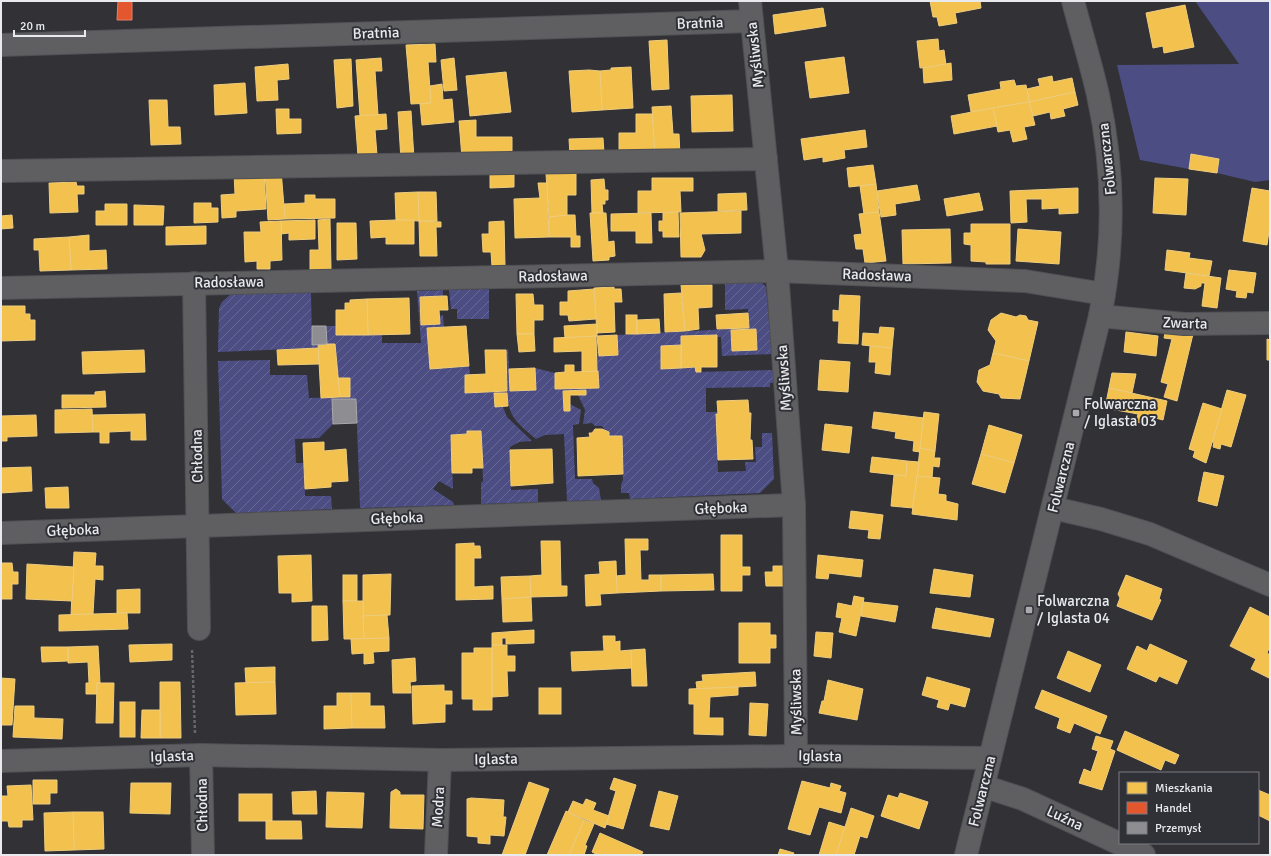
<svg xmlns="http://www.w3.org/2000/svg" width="1271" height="856" viewBox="0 0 1271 856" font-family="Signika,sans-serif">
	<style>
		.grass { fill: #4c4e83 }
		.garden { fill: url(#garden-furrows); fill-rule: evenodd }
		.homes { fill: #f2c14e; stroke: #efcd7e }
		.shops { fill: #e4572e; stroke: #e68368 }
		.industry { fill: #8d8d92; stroke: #a9a9ae }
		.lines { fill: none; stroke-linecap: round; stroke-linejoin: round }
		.minor-casing { stroke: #4f5054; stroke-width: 24 }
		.path { stroke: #666769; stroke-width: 2.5; stroke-dasharray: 3 2; stroke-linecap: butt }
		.minor { stroke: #5f5f62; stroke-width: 22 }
		.poi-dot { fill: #a9a9ae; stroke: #303037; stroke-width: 1.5 }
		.labels { text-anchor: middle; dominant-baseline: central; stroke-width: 4; stroke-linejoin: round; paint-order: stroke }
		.street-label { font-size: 15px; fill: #e9eaee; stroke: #303037 }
		.poi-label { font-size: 15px; fill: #e9eaee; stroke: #303037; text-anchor: start }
	</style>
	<defs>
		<pattern id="garden-furrows" width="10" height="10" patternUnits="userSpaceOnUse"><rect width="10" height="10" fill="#4c4e83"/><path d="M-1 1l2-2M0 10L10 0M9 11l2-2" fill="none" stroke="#666895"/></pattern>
	</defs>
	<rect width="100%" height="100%" fill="#313136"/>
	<polygon class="grass" points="1195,1 1270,1 1270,180 1255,182 1217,173 1219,159 1192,154 1189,169 1140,160 1117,65 1239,64"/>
	<g class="garden">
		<path d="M725,281H760L766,287L772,354L722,356L721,337H717V335L682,336L681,345L661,346V368L695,367L696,372L773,370L774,383H770V387L706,388V412H718L716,414L718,472L746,471L745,462H756L755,447H762V433H772L774,479L760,493L630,499L629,493H621V485L623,480L622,436H609L602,426H595L592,423L583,424L585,410L578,395H586V390L563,391L564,411H570V404L581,410L579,424L573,425L575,479H592L593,483L599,488L601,500L567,501L564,434L545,435L536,439C518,424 508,417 507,393L494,394L495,407H503L507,417L532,441L519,442L510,447L511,490L538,489V502L481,504V483L483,481L481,431H467V434L451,435L453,489L439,481L433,489L453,502L454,505L360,508L356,399H332L333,424L319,438L295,439L296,463H304L305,496H331L332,509L236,513L222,499L218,361L270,360V375H307L309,398L350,397V378H338L335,344H327L326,326H336V335L382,334V343H421L417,291L443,290V296L420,298L421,325L440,324L439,316L443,315L444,327L427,329L430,368L469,366L470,375H465V393L507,391L506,350L508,349L510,391L536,390L535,368L555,373V388L597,371L596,336L599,356L618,355L617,335L749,328L748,309L725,310ZM756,329L757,350L732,351L731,330Z"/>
		<polygon points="489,289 489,319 457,319 457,309 451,309 449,290"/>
		<polygon points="311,292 312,344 318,344 318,348 218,352 219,308 222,302 231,294"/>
	</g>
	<g class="homes">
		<polygon points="930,1 980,1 981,8 955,13 957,23 939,26 937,17 933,17"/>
		<polygon points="1185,5 1194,47 1164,53 1163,46 1153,48 1146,13"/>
		<polygon points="823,8 826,26 775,34 773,15"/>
		<polygon points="938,39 939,51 944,50 946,65 920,68 917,41"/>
		<polygon points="667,40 669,89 652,90 649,41"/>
		<polygon points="435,44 436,62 428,62 431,103 411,104 406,45"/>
		<polygon points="844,57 849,93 810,98 805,62"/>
		<polygon points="381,58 382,71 375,71 378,115 360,116 356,60"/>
		<polygon points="454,58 457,90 444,91 441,60"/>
		<polygon points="351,59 353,106 337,108 334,60"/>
		<polygon points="951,63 952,80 924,83 923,68"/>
		<polygon points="288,64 289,79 277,80 278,100 257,101 255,67"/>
		<polygon points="631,67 633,108 602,110 600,71 611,70 611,68"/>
		<polygon points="589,70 600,71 602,110 572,112 569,71"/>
		<polygon points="506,72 511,112 470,116 466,76"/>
		<polygon points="1052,76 1053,82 1072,78 1075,92 1029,102 1027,89 1040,86 1038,79"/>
		<polygon points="1014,80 1016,86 1026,85 1029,102 971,112 968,95 1001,89 1000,82"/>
		<polygon points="245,83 247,113 215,115 214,85"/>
		<polygon points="442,84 443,100 452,99 454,122 422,125 420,104 431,103 430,86"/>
		<polygon points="1075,92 1078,105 1063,109 1065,116 1051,119 1050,112 1033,116 1029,102"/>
		<polygon points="732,95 733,131 692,132 691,96"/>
		<polygon points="149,100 167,100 168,127 180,127 181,144 151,145"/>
		<polygon points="1029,102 1035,125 1024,127 1027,139 1013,142 1010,130 998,132 993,108"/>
		<polygon points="671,106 673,134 679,134 680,156 655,156 652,107"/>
		<polygon points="993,108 997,126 954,134 951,116"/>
		<polygon points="276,109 289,109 289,119 301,119 301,133 277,134"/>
		<polygon points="411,111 414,159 401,160 398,112"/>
		<polygon points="386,114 387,129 375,130 377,155 358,156 355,116"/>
		<polygon points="636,114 652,114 655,155 619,154 619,133 636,133"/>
		<polygon points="476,120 476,137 512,137 512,157 462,158 459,121"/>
		<polygon points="865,130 867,147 844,150 845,158 823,162 823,157 804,160 801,139"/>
		<polygon points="603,138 604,153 570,155 569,139"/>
		<polygon points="1191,154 1219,159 1217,173 1189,169"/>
		<polygon points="873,165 876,184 849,187 847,168"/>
		<polygon points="490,167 514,167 514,187 490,188"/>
		<polygon points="281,170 285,219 268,220 265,171"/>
		<polygon points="264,171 266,209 236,211 236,217 222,218 221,195 235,194 234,173"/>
		<polygon points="576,173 576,195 567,195 567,217 549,217 546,174"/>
		<polygon points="652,178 693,178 693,191 680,191 681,212 638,213 638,191 652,191"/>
		<polygon points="1155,178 1188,179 1186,215 1153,213"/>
		<polygon points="604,179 605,190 608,190 608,200 605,200 605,204 602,204 603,213 592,213 591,180"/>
		<polygon points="76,182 77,186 84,186 84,194 77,194 78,212 50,213 49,183"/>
		<polygon points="538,183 547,183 549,237 515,238 514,199 540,198"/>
		<polygon points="876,184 879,212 864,214 860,186"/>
		<polygon points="917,185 920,200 895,204 896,215 881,217 877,191"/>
		<polygon points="1078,188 1078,213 1059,214 1059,208 1042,209 1042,199 1026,199 1027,222 1011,223 1010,191"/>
		<polygon points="1252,188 1270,191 1270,224 1267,245 1243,241"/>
		<polygon points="418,192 436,192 437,221 419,221"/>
		<polygon points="418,192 419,221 396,220 395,193"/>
		<polygon points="746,193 747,210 718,211 718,194"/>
		<polygon points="979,193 983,210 947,216 944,199"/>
		<polygon points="305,195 315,195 315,199 335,199 335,218 285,219 284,204 305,203"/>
		<polygon points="194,203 211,203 211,208 218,208 218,222 194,223"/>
		<polygon points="105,204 127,204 127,225 96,225 96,211 105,211"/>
		<polygon points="134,205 164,206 163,225 134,225"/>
		<polygon points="741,211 741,233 701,234 705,250 701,257 681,257 680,213"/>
		<polygon points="678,212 679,237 663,237 663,231 659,231 659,221 663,221 663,213"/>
		<polygon points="879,212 886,261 865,263 863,249 856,249 854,235 862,234 859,214"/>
		<polygon points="590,213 606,213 608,242 614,241 615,256 609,257 609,260 593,261"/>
		<polygon points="651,213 652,243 636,243 636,231 611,231 611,214"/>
		<polygon points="12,215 13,228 1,229 1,216"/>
		<polygon points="567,215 575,215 576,236 580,236 580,247 571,247 571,237 549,237 549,217"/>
		<polygon points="330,219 331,269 310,270 310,250 319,250 318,220"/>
		<polygon points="315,220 315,239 289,240 289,233 281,234 281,221"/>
		<polygon points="396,220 414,220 414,244 386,244 386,237 371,238 370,221"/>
		<polygon points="281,221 282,260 270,261 270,269 257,269 257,261 245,262 244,232 261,232 260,222"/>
		<polygon points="419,221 441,222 441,227 436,227 437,256 420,256"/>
		<polygon points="504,221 505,266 492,266 491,252 483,252 482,234 489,234 489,222"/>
		<polygon points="337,223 356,223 357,259 337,260"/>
		<polygon points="971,224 1010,224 1010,264 986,264 986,262 971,261 971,245 964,244 964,233 971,233"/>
		<polygon points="206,226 206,244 166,245 166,227"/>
		<polygon points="950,229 951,263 903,264 902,230"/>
		<polygon points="1018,229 1061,232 1059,264 1016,261"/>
		<polygon points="89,235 89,251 106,250 107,269 71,270 69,237"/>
		<polygon points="69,237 71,270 40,271 39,250 34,250 34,239"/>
		<polygon points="1167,250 1190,253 1189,258 1212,261 1209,276 1165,270"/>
		<polygon points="1229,270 1256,273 1253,293 1247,292 1246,298 1236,297 1237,291 1226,289"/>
		<polygon points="1186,273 1221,278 1217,308 1202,306 1205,283 1201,283 1201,286 1195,289 1184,288"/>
		<polygon points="681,285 712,285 712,307 698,308 699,329 685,331"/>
		<polygon points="614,287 614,289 621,289 622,302 614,302 615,332 597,333 594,288"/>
		<polygon points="594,289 596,319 569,321 568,315 560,315 560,302 568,302 568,291"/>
		<polygon points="681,293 685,331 665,332 664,294"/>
		<polygon points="516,294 533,294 534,305 543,305 543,320 534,320 534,334 517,334"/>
		<polygon points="840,295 860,296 858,344 838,343 839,321 833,321 833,310 839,311"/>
		<polygon points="443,296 447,296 448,310 439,310 440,324 421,325 420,297"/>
		<polygon points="409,298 410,334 368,335 367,299"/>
		<polygon points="367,299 368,335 336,335 336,310 345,310 345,303 350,303 350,300"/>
		<polygon points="1,306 25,306 25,314 30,314 30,320 35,320 35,340 1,341"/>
		<polygon points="748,313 749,328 717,329 716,315"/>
		<polygon points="1001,313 1016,317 1020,315 1026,316 1028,320 1038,322 1029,361 993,353 996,341 988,330 991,320"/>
		<rect x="626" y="315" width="11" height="19"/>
		<polygon points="659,319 660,333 637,334 637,320"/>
		<polygon points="597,324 597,336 565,338 564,326"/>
		<polygon points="466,326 469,366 430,369 427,328"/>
		<polygon points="880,327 894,328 892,348 862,345 863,333 879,334"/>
		<polygon points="1166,328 1193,334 1177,401 1164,397 1168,384 1161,382 1172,339 1164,338"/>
		<polygon points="756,329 757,350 732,351 731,330"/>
		<polygon points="1126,332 1158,336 1156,356 1124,352"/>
		<polygon points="517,334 534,334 535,351 519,352"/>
		<polygon points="617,335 618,355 599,356 597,336"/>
		<polygon points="717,335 717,367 701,367 701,372 696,372 695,367 681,368 681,336"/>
		<polygon points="596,336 597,371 582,372 582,351 554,352 554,338"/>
		<polygon points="1267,339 1270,340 1270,360 1267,360"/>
		<polygon points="318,344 335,344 340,397 321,398"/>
		<polygon points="681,345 681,368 661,369 661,346"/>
		<polygon points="870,346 892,348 890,375 875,373 876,362 869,362"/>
		<polygon points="318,348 319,364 278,365 277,350"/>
		<polygon points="144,350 145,372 83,374 82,352"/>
		<polygon points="485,350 506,350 507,391 465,393 465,375 486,374"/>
		<polygon points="993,353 1029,361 1020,399 1001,398 999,394 983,391 977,382 979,370 990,365"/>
		<polygon points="820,360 850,362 848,392 818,390"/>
		<polygon points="565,365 574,365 574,372 598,371 599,388 555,389 555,373 565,372"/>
		<polygon points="535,368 536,390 510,391 509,369"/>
		<polygon points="1112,373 1136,374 1132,393 1109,388"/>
		<polygon points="338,378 350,378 350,397 340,397"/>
		<polygon points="1109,388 1167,401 1163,420 1152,417 1151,425 1136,422 1138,414 1105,408"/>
		<polygon points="586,390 586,395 570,395 570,411 564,411 563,391"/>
		<polygon points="1227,390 1246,395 1231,447 1221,444 1220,449 1213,447 1214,442 1212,442"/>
		<polygon points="105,391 106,407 62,408 62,395 95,395 95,392"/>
		<polygon points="494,393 507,393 508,406 495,407"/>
		<polygon points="748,400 749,413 751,413 750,440 752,440 753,459 718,460 716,414 718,414 717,401"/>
		<polygon points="1203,403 1222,409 1206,463 1193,457 1195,451 1189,449"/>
		<polygon points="92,409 93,432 55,433 55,410"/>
		<polygon points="874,412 924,418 920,452 913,451 914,441 895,438 896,432 872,428"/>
		<polygon points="924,412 939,414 935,451 920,448"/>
		<polygon points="145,414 146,440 131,440 131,431 109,432 109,443 100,443 100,432 93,432 92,415"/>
		<polygon points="36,415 37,436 7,437 7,441 1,441 1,416"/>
		<polygon points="825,424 852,427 849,453 822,450"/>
		<polygon points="989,425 1022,435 1014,463 981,454"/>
		<polygon points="595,429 602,429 609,432 609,436 622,436 623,474 578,476 577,438 590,437 589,433 592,433"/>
		<polygon points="467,431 481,431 483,468 472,468 472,473 452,473 451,435 467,434"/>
		<polygon points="324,442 324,451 346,449 348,481 331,482 331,487 305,489 303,443"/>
		<polygon points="920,448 935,451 934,458 940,458 939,467 933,466 932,478 917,476"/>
		<polygon points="552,449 553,483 511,486 510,450"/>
		<polygon points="981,454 1014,463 1005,493 972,484"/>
		<polygon points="872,457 907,461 906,476 870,472"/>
		<polygon points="907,461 919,462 913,508 891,506 894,475 906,476"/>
		<polygon points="31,467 32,491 1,493 1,468"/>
		<polygon points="1204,472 1224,476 1217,506 1198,501"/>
		<polygon points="917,476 940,478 938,494 946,495 946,501 958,504 957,520 912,514"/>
		<polygon points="68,487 69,508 46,508 45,488"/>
		<polygon points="851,511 883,515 880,539 868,538 869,530 849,528"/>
		<polygon points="721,535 742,535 742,567 750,567 750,575 742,575 742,591 721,591"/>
		<polygon points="625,539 648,539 648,550 640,550 641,580 649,580 649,575 661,575 661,591 617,593 616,576 626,575"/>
		<polygon points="541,541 560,541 561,586 567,586 567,596 531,597 530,576 542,575"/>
		<polygon points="474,543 474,546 480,546 481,558 474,558 474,587 493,586 493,599 456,600 456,544"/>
		<polygon points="74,552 96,553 95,566 103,566 103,580 95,579 93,614 71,615"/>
		<polygon points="311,555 312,601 292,602 292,593 279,593 278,556"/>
		<polygon points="818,555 863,560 861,577 829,573 828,579 816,578"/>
		<polygon points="616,561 617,593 600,594 601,605 586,606 585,575 600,574 599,562"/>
		<polygon points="1,563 12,563 13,572 18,572 18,584 12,584 12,599 1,599"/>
		<polygon points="27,564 74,567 72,601 26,599"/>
		<polygon points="773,566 789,566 789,586 766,586 765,572 773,572"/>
		<polygon points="934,569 973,575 970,597 930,593"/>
		<polygon points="391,574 390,615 363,616 363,575"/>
		<polygon points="713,574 714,590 661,591 661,575"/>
		<rect x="343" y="575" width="14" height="26"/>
		<polygon points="1126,575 1162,589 1159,599 1161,600 1152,620 1117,606 1120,598 1118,594"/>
		<polygon points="530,576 531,597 502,599 501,577"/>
		<polygon points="140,589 140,613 117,613 117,590"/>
		<polygon points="854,596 864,598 856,636 839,632 842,618 836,617 838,603 852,606"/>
		<polygon points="531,597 532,621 503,622 502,599"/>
		<polygon points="343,601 363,601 364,639 344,639"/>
		<polygon points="863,602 898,606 895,622 861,616"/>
		<polygon points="312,606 327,606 328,640 312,641"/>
		<polygon points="1250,607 1270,617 1270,646 1267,653 1270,655 1269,678 1251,669 1256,659 1230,646"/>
		<polygon points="936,608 994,619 990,637 932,628"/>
		<polygon points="127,613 128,629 59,631 59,615"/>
		<polygon points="387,615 389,638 364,639 363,616"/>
		<polygon points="739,623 770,623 770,635 776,635 776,648 770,648 770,663 739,663"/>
		<polygon points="534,630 534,643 506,644 506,638 502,638 502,645 492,645 492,633"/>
		<polygon points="816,632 833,633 831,658 814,656"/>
		<polygon points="603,636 615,636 615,642 620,641 620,651 631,650 632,668 572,671 571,652 604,651"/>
		<polygon points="389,638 389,651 373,652 374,663 364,664 364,653 352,654 351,639"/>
		<polygon points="172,644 172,660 130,662 129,645"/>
		<polygon points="1150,644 1187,661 1177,684 1159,676 1156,682 1127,669 1137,646 1147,651"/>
		<polygon points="492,645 507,645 507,656 515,656 515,671 507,671 508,696 492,697"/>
		<polygon points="98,646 100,683 97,683 97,694 86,694 86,683 89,683 88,662 68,663 68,647"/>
		<polygon points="41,647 68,647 68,661 42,662"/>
		<polygon points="474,648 492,648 492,710 473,710 473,699 462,699 462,653 474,653"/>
		<polygon points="645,649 647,686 632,686 631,650"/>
		<polygon points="1068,651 1101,665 1090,692 1057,678"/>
		<polygon points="415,658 416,681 410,682 411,693 393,693 392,660"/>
		<polygon points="275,667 275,682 246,683 245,668"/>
		<polygon points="755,672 756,686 697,689 696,682 703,681 702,675"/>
		<polygon points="927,677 970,689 965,707 950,703 948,710 937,707 939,700 922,695"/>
		<polygon points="1,678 15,679 12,725 1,725"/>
		<polygon points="828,680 863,689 857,720 819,713 822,701 824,701"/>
		<polygon points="160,682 180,682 181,738 160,738"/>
		<polygon points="275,682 276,714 236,715 235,683"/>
		<polygon points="97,683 114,683 113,723 96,723"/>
		<polygon points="444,685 444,691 452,691 452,704 445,704 445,722 413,724 412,686"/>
		<polygon points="738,687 738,695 710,697 709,718 723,718 723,735 694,734 694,704 689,704 689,689"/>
		<rect x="539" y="688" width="22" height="26"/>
		<polygon points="1042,690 1107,716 1100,734 1074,723 1070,733 1057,728 1060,718 1035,708"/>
		<polygon points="337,693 351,693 352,728 324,729 324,706 337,706"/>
		<polygon points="351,693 370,693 370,706 384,706 385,728 352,728"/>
		<rect x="120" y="702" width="15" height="35"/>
		<polygon points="750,703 768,704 766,736 749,735"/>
		<polygon points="15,706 34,706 34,718 63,719 62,739 13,737"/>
		<polygon points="142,710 160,710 160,738 141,738"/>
		<polygon points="1125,731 1179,755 1175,764 1165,760 1161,770 1117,750"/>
		<polygon points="1096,736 1113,741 1110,749 1115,751 1102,790 1079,783 1084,769 1091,772 1098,751 1092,749"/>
		<polygon points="614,778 636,785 623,829 606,824 616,791 610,789"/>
		<polygon points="33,780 57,780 57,793 50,793 50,804 33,804"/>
		<polygon points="802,781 830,788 831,783 841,786 839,791 846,793 841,813 819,807 810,835 788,829"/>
		<polygon points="529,782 549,789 525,855 502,855"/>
		<polygon points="131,783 171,783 170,814 130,813"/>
		<polygon points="31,785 33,820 22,820 22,827 9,827 8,821 1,821 1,796 8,796 7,786"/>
		<polygon points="396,789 400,792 400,795 424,795 423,829 390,828 391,792"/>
		<polygon points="1258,790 1270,795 1270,821 1258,815"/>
		<polygon points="316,791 317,814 293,814 292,792"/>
		<polygon points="659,791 678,796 669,830 650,826"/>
		<polygon points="327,792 364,793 362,828 326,827"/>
		<polygon points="900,793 928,802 919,829 881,816 888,795 898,798"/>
		<rect x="239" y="794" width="33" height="27"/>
		<polygon points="471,798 504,800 503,817 506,817 504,836 490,835 490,844 478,843 478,837 467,836 467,799"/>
		<polygon points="586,799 596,803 593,810 609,816 605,828 568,812 573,801 583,805"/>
		<polygon points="851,808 874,816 867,838 860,836 854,855 836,855"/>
		<polygon points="566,811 584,820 569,855 547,855"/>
		<polygon points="73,812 103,812 104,849 74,850"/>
		<polygon points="73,812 74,850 45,851 44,813"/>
		<polygon points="584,820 594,824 585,845 587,846 584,855 569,855"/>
		<polygon points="266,821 301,821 302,839 266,839"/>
		<polygon points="829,822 845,827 836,855 819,855"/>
		<polygon points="600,833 643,852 641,855 598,855 592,852"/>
		<polygon points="780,849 794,853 793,855 778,855"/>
	</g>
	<polygon class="shops" points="118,1 132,1 132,20 117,20"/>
	<g class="industry">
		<polygon points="312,326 326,326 327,344 312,345"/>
		<polygon points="332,399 356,399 357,423 333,424"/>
	</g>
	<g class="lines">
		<g class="minor-casing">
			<g id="minor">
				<polyline points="750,1 777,271 794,505 796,756"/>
				<polyline points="1,45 752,21"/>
				<polyline points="1,171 766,159"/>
				<polyline points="194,283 199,629"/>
				<polyline points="1,288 777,271 1025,281 1104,294"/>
				<polyline points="1100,316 1184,324 1270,323"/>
				<polyline points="1053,508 1101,519 1150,534 1270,585"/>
				<polyline points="1,533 794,505"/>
				<polyline points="201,755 203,855"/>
				<polyline points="1,761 201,755 440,760 796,756 990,758"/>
				<polyline points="983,786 1023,799 1144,855"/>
				<polyline points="436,855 440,760"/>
				<path d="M966,855L1100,316C1115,243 1114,168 1098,95C1091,64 1081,32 1073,1"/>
			</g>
		</g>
		<polyline class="path" points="192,650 195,733"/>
		<use href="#minor" class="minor"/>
	</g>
	<g class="poi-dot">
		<rect x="1072" y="409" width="8" height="8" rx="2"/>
		<rect x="1025" y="606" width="8" height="8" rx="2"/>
	</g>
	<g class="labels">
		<g class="street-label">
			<text transform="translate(700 23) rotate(-2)">Bratnia</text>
			<text transform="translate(376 33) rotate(-2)">Bratnia</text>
			<text transform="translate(755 55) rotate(-96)">Myśliwska</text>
			<text transform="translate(1107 159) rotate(-96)">Folwarczna</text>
			<text transform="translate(877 275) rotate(2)">Radosława</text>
			<text transform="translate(553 276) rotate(-1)">Radosława</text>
			<text transform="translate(229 282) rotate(-1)">Radosława</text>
			<text transform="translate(1185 323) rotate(2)">Zwarta</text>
			<text transform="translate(784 378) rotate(-94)">Myśliwska</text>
			<text transform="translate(197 456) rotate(-91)">Chłodna</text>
			<text transform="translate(1061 477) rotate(-76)">Folwarczna</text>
			<text transform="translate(721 508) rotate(-2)">Głęboka</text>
			<text transform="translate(397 518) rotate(-2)">Głęboka</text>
			<text transform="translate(73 530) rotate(-2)">Głęboka</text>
			<text transform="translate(796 702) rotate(-91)">Myśliwska</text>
			<text transform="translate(172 756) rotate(-2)">Iglasta</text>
			<text transform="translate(820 756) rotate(1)">Iglasta</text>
			<text transform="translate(496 759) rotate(-1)">Iglasta</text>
			<text transform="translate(982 791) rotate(-76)">Folwarczna</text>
			<text transform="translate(202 805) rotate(-91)">Chłodna</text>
			<text transform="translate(438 807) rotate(-87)">Modra</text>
			<text transform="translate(1065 818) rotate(25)">Luźna</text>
		</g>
		<g class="poi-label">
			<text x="1084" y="404">Folwarczna<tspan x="1084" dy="17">/ Iglasta 03</tspan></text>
			<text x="1037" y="601">Folwarczna<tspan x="1037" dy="17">/ Iglasta 04</tspan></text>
		</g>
	</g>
	<rect width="1271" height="856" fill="none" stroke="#e9eaee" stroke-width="4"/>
	<rect x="1119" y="772" width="140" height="72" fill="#303037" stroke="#7a7a80"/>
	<rect x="1127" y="782" width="20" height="12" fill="#f2c14e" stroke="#7a7a80"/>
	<text x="1155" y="792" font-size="12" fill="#e9eaee">Mieszkania</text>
	<rect x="1127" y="802" width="20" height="12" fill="#e4572e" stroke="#7a7a80"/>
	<text x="1155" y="812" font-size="12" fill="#e9eaee">Handel</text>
	<rect x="1127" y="822" width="20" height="12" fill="#8d8d92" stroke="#7a7a80"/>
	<text x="1155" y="832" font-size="12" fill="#e9eaee">Przemysł</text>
	<path d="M14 30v6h71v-6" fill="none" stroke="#e9eaee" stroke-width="2"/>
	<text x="20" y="30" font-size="12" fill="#e9eaee" stroke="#303037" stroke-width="3" paint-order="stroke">20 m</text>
</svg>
